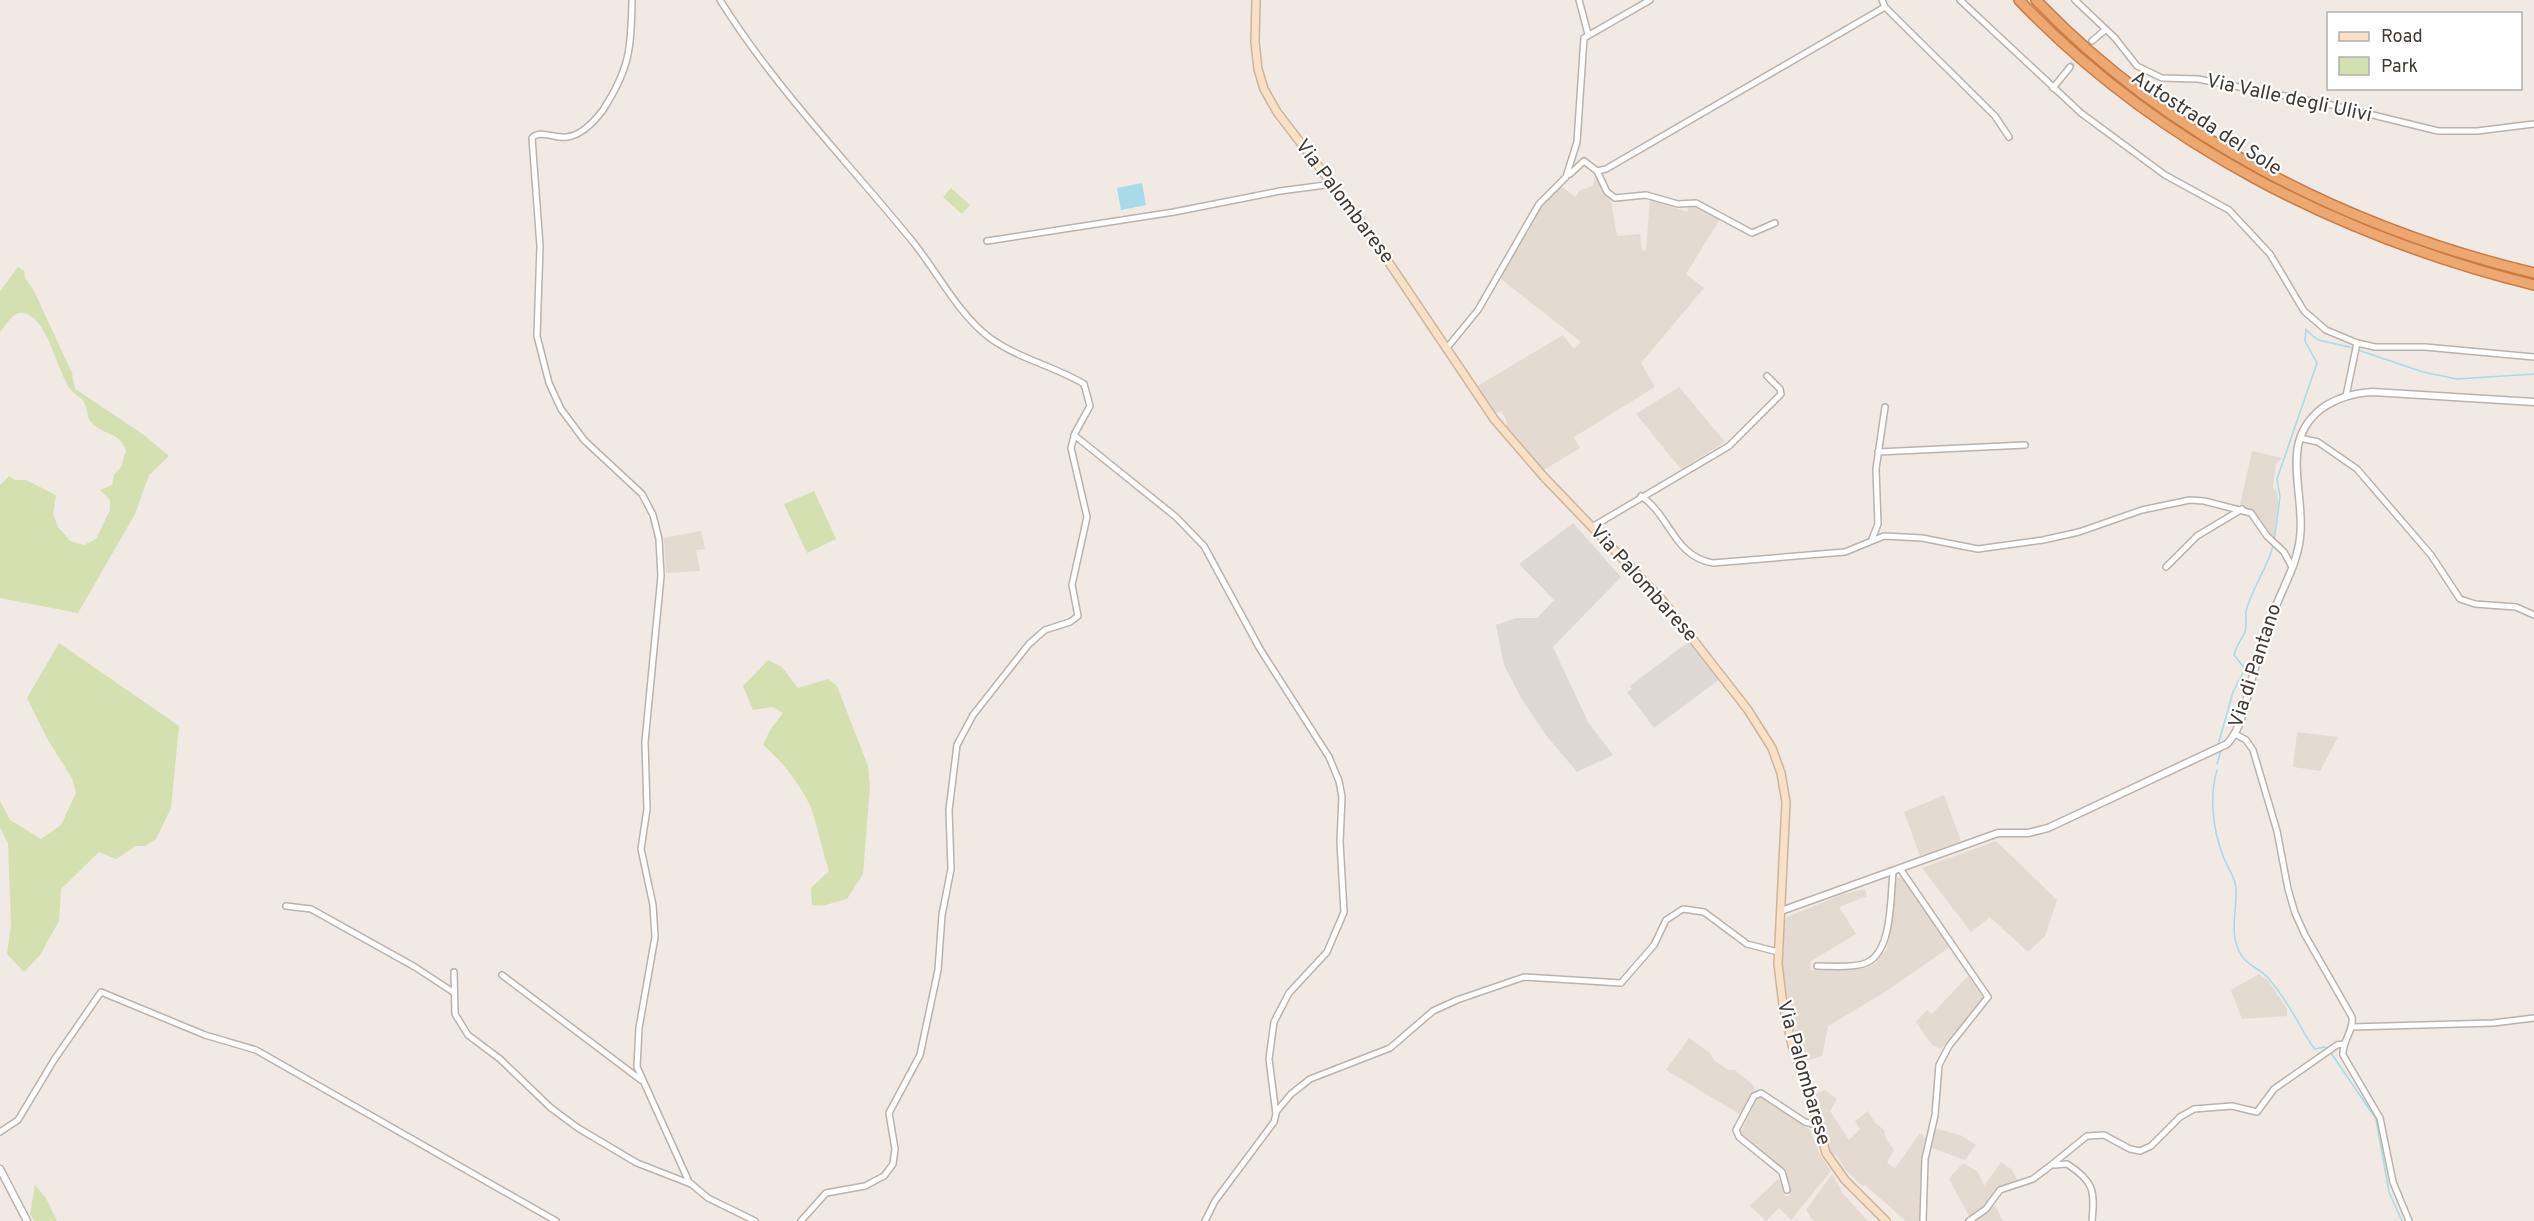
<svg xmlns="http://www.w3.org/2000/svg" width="2534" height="1221" viewBox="0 0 2534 1221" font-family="Overpass,sans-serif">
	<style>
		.residential { fill: #e3dad2 }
		.industrial { fill: #dfd9d6 }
		.green { fill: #d5e0b0 }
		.water { fill: #a6dbe7 }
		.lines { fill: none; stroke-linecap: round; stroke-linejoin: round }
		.stream { stroke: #a6dbe7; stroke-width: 1.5 }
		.minor-tunnel { stroke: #cdc6c1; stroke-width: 5; stroke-dasharray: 5 2.5; stroke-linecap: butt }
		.minor-casing { stroke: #bdb2ab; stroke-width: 8 }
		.tertiary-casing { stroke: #bdb2ab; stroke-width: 9 }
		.secondary-casing { stroke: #ceb59a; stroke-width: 10 }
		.motorway-casing { stroke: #cb7b43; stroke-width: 12 }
		.minor { stroke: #fff; stroke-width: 5 }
		.tertiary { stroke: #fff; stroke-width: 6 }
		.secondary { stroke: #f8e1c6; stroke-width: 7 }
		.motorway { stroke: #eda871; stroke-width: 9 }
		.labels { text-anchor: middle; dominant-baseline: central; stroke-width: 4.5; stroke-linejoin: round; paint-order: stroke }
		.street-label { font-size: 20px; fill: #413934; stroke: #fff }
	</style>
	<rect width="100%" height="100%" fill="#f0e9e4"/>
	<g class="residential">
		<polygon points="1595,174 1611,201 1617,236 1640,234 1642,251 1646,250 1650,199 1687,212 1689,205 1697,204 1720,219 1686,274 1704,288 1641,363 1655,387 1574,437 1580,448 1542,471 1507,430 1506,419 1501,411 1495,414 1476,387 1563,335 1574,349 1581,342 1496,275 1520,232 1528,233 1537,210 1551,194 1561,186 1575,197 1580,190 1593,186"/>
		<polygon points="1679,387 1725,442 1681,469 1636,414"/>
		<polygon points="2252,451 2282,458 2276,464 2273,487 2277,492 2278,502 2274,539 2267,533 2256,514 2240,505"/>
		<polygon points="701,531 705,549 696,550 700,571 666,573 664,538"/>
		<polygon points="2297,732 2338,737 2320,771 2293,767"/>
		<polygon points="1944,795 1961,841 1920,856 1904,812"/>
		<polygon points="1996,841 2057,900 2045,936 2028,952 1990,917 1971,932 1922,868"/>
		<polygon points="1902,876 1951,946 1885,992 1828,1026 1822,1056 1803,1062 1786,999 1783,973 1784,923 1787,917 1841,895 1865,889 1867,896 1839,907 1856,934 1811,961 1810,970 1866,968 1875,964 1887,949 1897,878"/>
		<polygon points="2259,974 2269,982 2287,1009 2287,1016 2242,1019 2231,990"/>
		<polygon points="1968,976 1984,999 1941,1049 1932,1045 1916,1022 1927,1010 1932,1014"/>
		<polygon points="1689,1038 1710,1053 1715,1061 1728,1070 1735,1070 1753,1085 1755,1091 1741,1115 1666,1070"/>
		<polygon points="1825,1090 1837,1099 1830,1111 1849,1140 1860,1129 1855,1121 1868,1111 1875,1123 1884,1130 1886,1139 1894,1150 1887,1163 1895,1168 1920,1133 1926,1139 1920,1189 1920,1221 1906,1221 1865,1185 1862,1186 1845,1169 1836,1154 1832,1157 1818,1118 1814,1094"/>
		<polygon points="1759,1094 1810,1130 1820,1155 1831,1171 1791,1220 1779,1208 1766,1221 1750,1206 1778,1179 1783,1184 1785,1196 1789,1196 1789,1191 1785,1172 1740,1133"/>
		<polygon points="1934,1128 1960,1135 1976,1145 1965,1160 1930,1147"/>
		<polygon points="2001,1162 2011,1169 2018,1181 2000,1187 1988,1205 1970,1218 1949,1179 1963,1163 1978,1172 1984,1186"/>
		<polygon points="1832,1174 1843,1194 1868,1221 1813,1221 1806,1210"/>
		<polygon points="1995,1205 2003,1221 1973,1221"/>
	</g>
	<g class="industrial">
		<polygon points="1573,523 1621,577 1553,647 1588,722 1613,755 1577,772 1545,734 1521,698 1504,665 1496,625 1516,618 1537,618 1554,600 1519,564"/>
		<polygon points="1691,640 1720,679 1654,728 1627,692 1632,689 1630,686"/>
	</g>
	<g class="green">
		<polygon points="951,188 970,205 962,214 943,197"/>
		<path d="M18,267L24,271L25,278L34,291L72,373L75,389L144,435L169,456L149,475L135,514L78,613L0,598V485L9,476L15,480H26L56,495L53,514L58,527L70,541L84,545L96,539L110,510V500L100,490L112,485L114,475L121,467L126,451C120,431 104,436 92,423C86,417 88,409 84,402C81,397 74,394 71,390C57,372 48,318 24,313C12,311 7,325 0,332V291Z"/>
		<polygon points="814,491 836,539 807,553 784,504"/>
		<polygon points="59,643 179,726 171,808 156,839 145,846 136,846 116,859 99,852 61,889 59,921 40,955 24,972 7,954 11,925 8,844 0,827 0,801 10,820 41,839 61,825 76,793 72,778 48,740 27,698"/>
		<path d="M768,660L782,667L798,688L828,679L837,686L868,766L870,786L863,874L847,899L822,906L812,905L811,888L829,871C822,850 818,828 811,808C801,785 782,761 763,745L770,730L783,713L773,707L753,710L743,686Z"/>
		<polygon points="35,1185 46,1198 57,1221 34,1221 30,1214"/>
	</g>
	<polygon class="water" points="1142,183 1146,205 1121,210 1117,188"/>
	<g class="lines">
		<g class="stream">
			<polyline points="2306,330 2318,340 2354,348"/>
			<polyline points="2358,350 2423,372 2457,379 2534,374"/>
			<polyline points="2274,541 2280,497 2277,479 2317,363 2305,341 2306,329"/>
			<path d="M2218,745L2233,692L2245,669L2234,655C2236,646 2240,642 2244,634C2248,626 2245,619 2246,611C2252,588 2267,569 2273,546"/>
			<polyline points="2217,764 2221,750"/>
			<path d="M2217,770C2209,797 2213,830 2223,856C2227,867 2236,878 2236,889C2237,912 2228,935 2242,956C2247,965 2262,970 2269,979C2286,998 2298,1023 2311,1044L2315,1049L2324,1047L2329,1050L2376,1119L2389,1192L2402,1221"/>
		</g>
		<polyline class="minor-tunnel" points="2070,67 2087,46"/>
		<g class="minor-casing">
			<g id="minor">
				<path d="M632,0C631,49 630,68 603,110C594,122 582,135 567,137C556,139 539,129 532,138L540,246L537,336L549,383L561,409L584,440L642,494L653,515L659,539L661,576L645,742L647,809L641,849L653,905L655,937L639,1028L637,1067L689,1182L708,1198L755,1221"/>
				<path d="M720,0C775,88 848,162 913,242C938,273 958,314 990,338C1019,359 1054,366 1084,384L1090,406L1075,433L1071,448L1087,517L1072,585L1078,616L1070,622L1045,630L1029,644L973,715L957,745L949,810L951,869L942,915L938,970L920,1055L889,1113L895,1149L893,1164L884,1176L865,1186L826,1193L801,1221"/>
				<polyline points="1579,0 1588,34"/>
				<polyline points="1882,0 1885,7 1995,116 2009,137"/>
				<polyline points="1960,0 2081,113 2165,175 2229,210 2270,254 2304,311 2326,330 2357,343 2375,347 2425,347 2534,357"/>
				<polyline points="2075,0 2115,38 2137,66 2162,78 2198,79 2332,105 2438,131 2477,131 2534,124"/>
				<polyline points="2092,41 2105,30"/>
				<polyline points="2053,88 2070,67"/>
				<polyline points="1597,171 1607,192 1615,198 1646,195 1678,204 1696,203 1752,233 1775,223"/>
				<polyline points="1570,174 1584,161 1597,171 1606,169 1885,7"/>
				<polyline points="987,241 1174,212 1280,191 1333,184"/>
				<polyline points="1446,349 1478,310 1539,204 1566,177 1577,142 1584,38 1650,0"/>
				<polyline points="2346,396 2357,343"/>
				<polyline points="1074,435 1176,517 1204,546 1260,649 1329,757 1339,781 1342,797 1340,842 1344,912 1327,952 1289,993 1274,1022 1269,1059 1276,1114 1274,1122 1215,1201 1205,1221"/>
				<polyline points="2300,438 2318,442 2357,469 2431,555 2460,599 2475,604 2516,607 2534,615"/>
				<polyline points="1878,452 2025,445"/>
				<path d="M1641,496C1670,515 1674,557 1713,563L1845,552L1884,536L1922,538L1978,549L2043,540L2079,532L2142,510L2190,500L2204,501L2251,513L2267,536L2284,552L2292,567"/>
				<polyline points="1592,527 1729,446 1781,394 1780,389 1767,376"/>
				<polyline points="1872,539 1878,524 1876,469 1885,407"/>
				<polyline points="2166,567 2197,536 2242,509"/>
				<path d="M2235,734L2246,740L2253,750L2277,831L2288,889L2295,913L2305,935L2352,1017C2354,1032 2342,1040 2343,1055L2380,1118L2393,1182L2409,1221"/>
				<polyline points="1901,870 1988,997 1949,1046 1939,1065 1935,1115 1925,1159 1923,1221"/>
				<polyline points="286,906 311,909 415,967 453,992"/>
				<path d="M1817,966C1832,966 1849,968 1863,964C1893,956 1890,898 1893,873"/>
				<polyline points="454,972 455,1014 468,1035 500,1059 551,1108 578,1128 637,1163 691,1184"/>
				<polyline points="502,975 641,1080"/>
				<polyline points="2352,1027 2493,1023 2534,1018"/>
				<polyline points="1276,1112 1291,1094 1310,1079 1390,1048 1433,1011 1457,1000 1524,977 1621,983 1654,945 1666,920 1683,909 1704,912 1747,944 1778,952"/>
				<polyline points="0,1132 18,1120 54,1060 101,992 205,1035 256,1050 556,1221"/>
				<path d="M2054,1165L2067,1164C2094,1181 2095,1191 2092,1221"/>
				<polyline points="2045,1170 2087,1136 2104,1135 2130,1149 2140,1151 2151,1146 2180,1117 2194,1109 2232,1106 2257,1112 2274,1089 2337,1045 2343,1044"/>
				<polyline points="1787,1190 1782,1172 1739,1137 1736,1130 1754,1096 1761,1093 1805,1122 1817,1125"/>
				<polyline points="1969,1221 1986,1209 2000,1190 2033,1179 2046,1169"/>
			</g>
		</g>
		<g class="tertiary-casing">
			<g id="tertiary">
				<path d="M1781,911L1998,833H2028L2048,828L2227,744C2240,730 2243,712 2248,694C2255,666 2263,638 2274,611C2283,587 2297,564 2300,538C2306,493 2278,443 2321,409C2336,398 2354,393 2373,392L2534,402"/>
				<polyline points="0,1169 27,1221"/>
			</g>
		</g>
		<g class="secondary-casing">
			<polyline id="secondary" points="1256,0 1255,42 1258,69 1264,89 1277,112 1365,227 1494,419 1544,477 1663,601 1748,710 1772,748 1781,773 1786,802 1778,964 1783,1005 1792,1045 1807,1086 1826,1153 1845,1180 1886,1221"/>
		</g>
		<g class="motorway-casing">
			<g id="motorway">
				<path d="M2019,0C2157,145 2341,237 2534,285"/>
				<path d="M2036,0C2168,138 2350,229 2534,273"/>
			</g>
		</g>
		<use href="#minor" class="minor"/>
		<use href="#tertiary" class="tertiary"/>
		<use href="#secondary" class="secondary"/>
		<use href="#motorway" class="motorway"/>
	</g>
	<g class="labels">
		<g class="street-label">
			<text transform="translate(2289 99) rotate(12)">Via Valle degli Ulivi</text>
			<text transform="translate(2206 124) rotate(33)">Autostrada del Sole</text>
			<text transform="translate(1344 202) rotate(53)">Via Palombarese</text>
			<text transform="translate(1643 584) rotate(48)">Via Palombarese</text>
			<text transform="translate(2256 666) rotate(-72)">Via di Pantano</text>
			<text transform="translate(1803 1073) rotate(74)">Via Palombarese</text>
		</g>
	</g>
	<rect x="2327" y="12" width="195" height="78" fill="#ffffff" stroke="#b3b0ae" stroke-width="1.5"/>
	<rect x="2339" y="32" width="30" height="9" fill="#f8e1c6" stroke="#b3b0ae" stroke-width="1.5"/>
	<text x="2381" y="42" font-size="18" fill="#413934">Road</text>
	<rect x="2339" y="57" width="30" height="18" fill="#d5e0b0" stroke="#b3b0ae" stroke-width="1.5"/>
	<text x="2381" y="72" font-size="18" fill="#413934">Park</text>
</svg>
